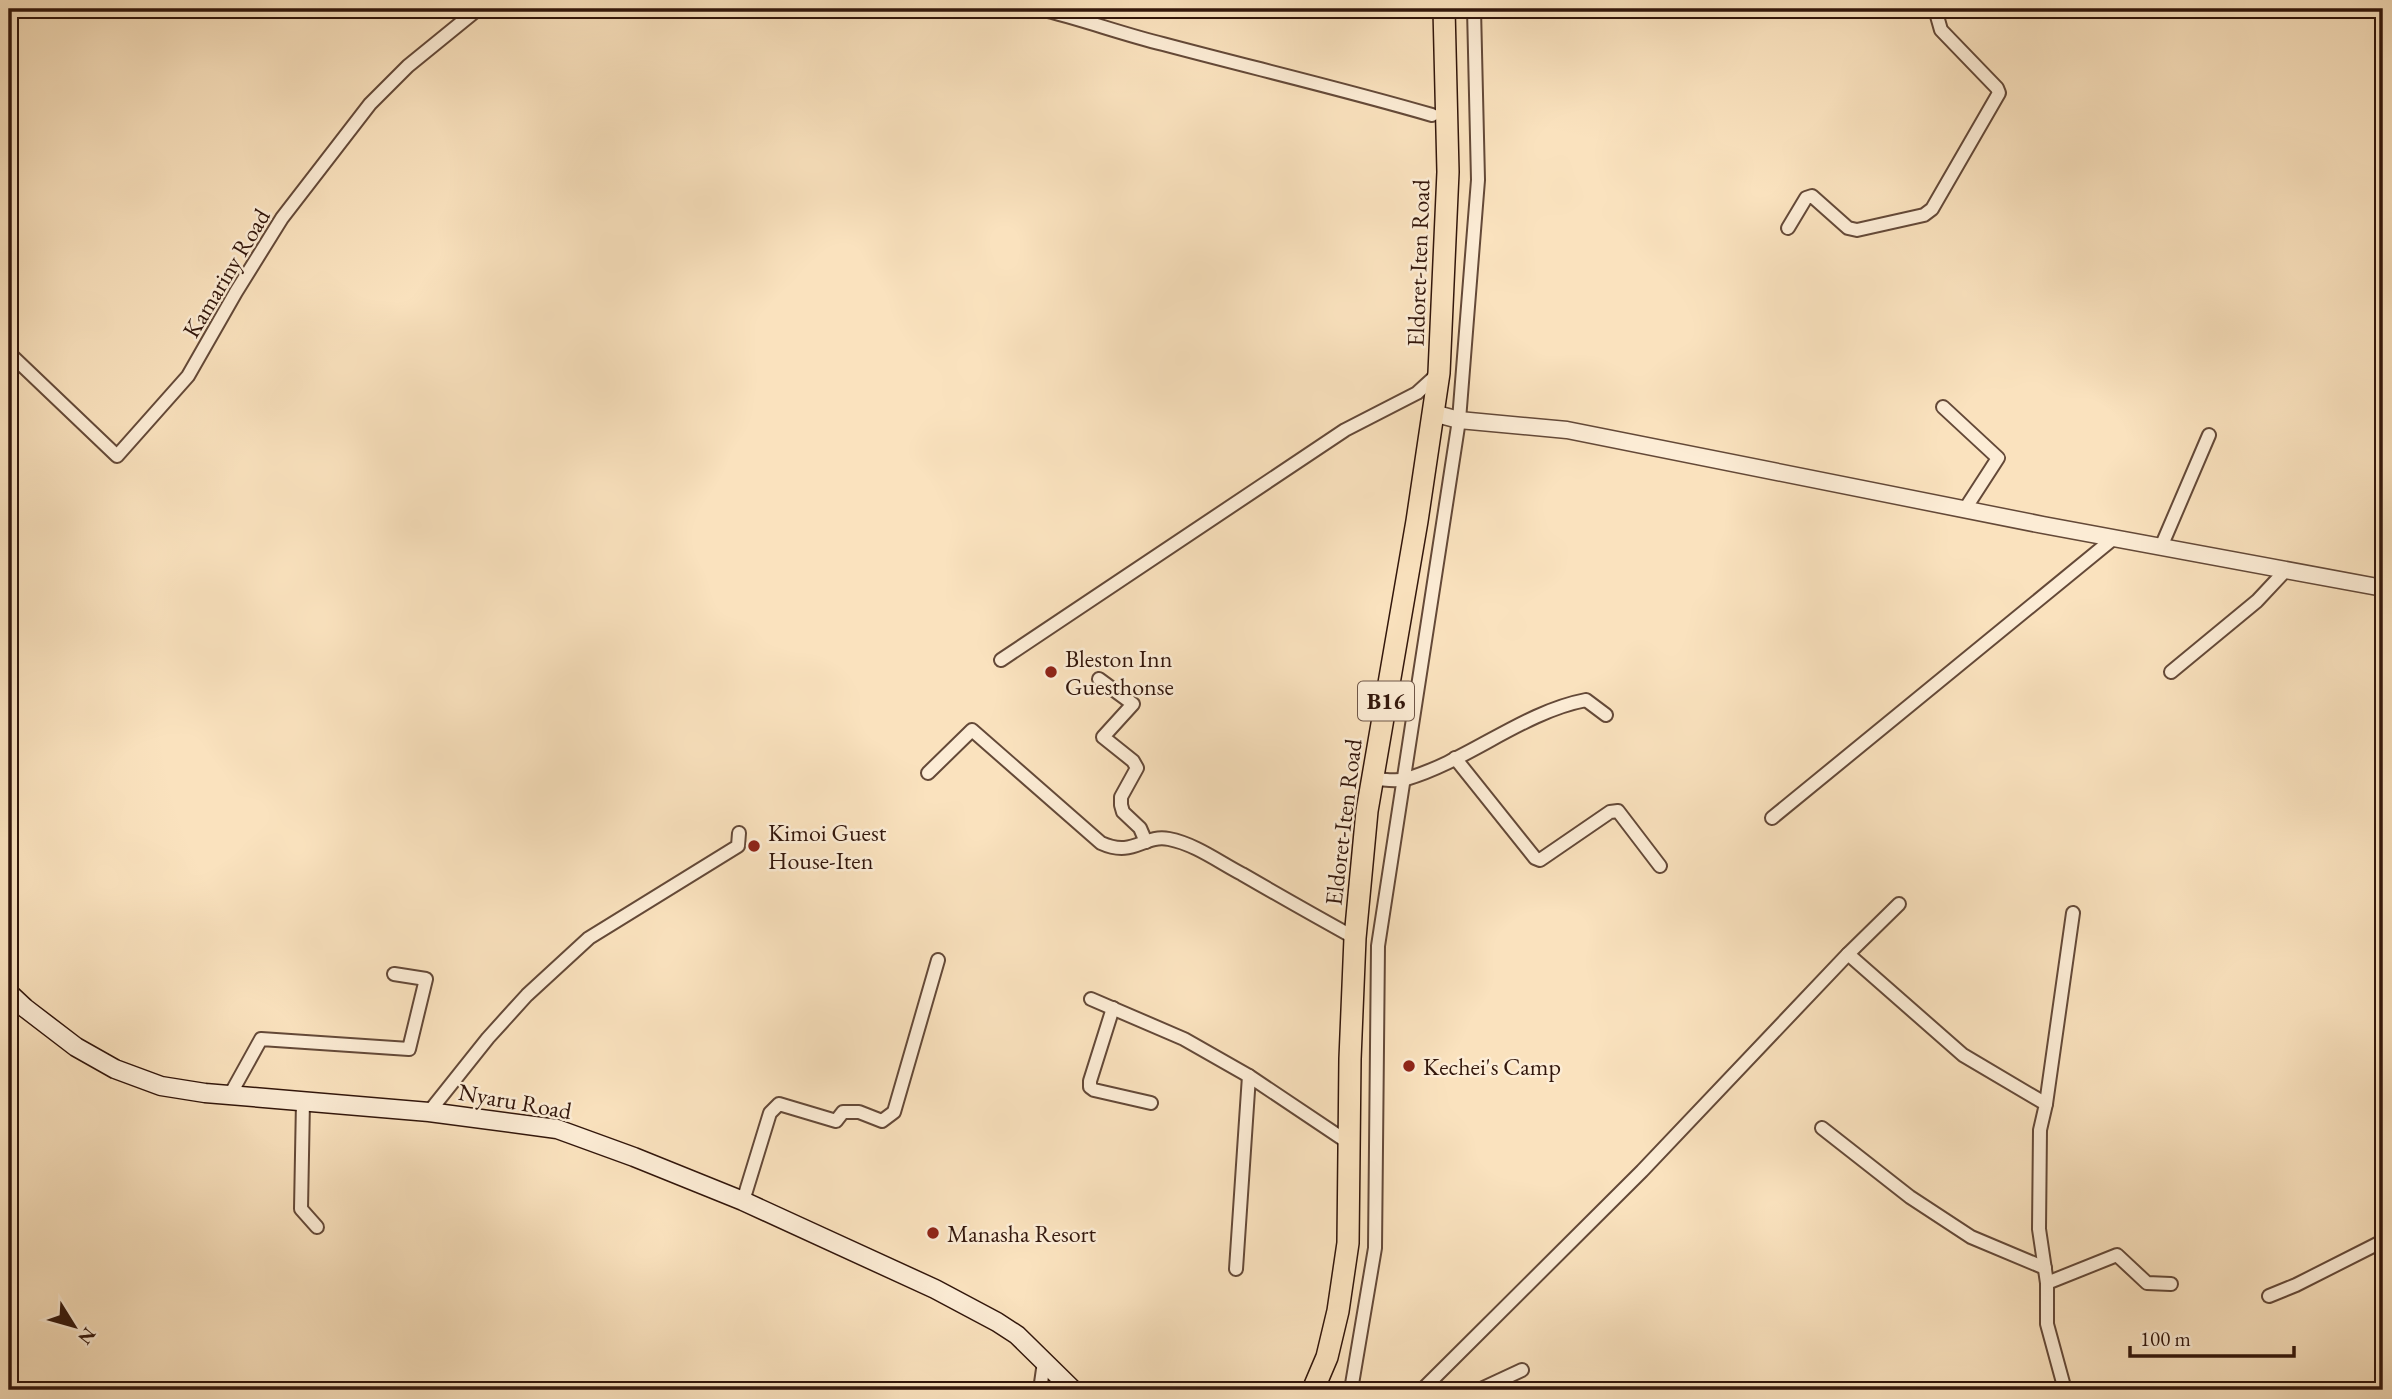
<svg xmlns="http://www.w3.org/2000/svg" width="2392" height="1399" viewBox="0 0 2392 1399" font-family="'EB Garamond',serif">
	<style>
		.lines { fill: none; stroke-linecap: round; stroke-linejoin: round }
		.minor-casing { stroke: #644938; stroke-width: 16 }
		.tertiary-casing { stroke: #644938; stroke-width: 19 }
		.secondary-casing { stroke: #32160b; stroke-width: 21 }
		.primary-casing { stroke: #32160b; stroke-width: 24 }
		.minor { stroke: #fcecd5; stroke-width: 12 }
		.tertiary { stroke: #fcecd5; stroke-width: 16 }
		.secondary { stroke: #fcecd5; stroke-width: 18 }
		.primary { stroke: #fae2be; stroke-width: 21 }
		.poi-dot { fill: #8f2418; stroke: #fcecd5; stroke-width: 2.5 }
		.labels { text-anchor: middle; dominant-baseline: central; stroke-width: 5; stroke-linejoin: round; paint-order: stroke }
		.shield { fill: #fcecd5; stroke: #6f5648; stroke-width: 2 }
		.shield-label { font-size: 23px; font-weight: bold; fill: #32160b }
		.street-label { font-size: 24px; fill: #32160b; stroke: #fcecd5 }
		.poi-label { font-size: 24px; fill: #32160b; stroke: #fcecd5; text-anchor: start }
	</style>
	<rect width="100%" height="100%" fill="#fae2be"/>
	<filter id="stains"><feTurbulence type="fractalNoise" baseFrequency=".00286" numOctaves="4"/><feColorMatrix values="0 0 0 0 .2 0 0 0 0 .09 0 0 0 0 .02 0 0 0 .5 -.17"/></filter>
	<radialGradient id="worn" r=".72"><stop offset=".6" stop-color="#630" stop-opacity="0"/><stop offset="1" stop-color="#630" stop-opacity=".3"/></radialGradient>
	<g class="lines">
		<g class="minor-casing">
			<g id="minor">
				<path d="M1040,9C1082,19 1122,34 1163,44C1253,68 1343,89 1432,115"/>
				<polyline points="1788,228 1806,198 1812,196 1848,228 1857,230 1924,215 1932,209 1999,93 1997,88 1941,30 1935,9"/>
				<polyline points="9,353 117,456 188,376 236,292 282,218 370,104 408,66 478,9"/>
				<polyline points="1943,407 1998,458 1965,509"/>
				<polyline points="2161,547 2209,435"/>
				<polyline points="1001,660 1345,430 1417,393 1439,373"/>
				<polyline points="2171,672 2257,601 2286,570"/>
				<polyline points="1099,679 1133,704 1103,737 1133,761 1137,768 1121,797 1121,805 1123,812 1140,828 1146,842"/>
				<polyline points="1455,758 1535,858 1540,860 1610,812 1618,811 1660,866"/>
				<path d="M928,773L972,730L1101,843C1134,858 1143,834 1169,839C1195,844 1219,862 1242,874C1280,896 1317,917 1355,938"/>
				<path d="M1373,779C1383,779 1396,782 1406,779C1468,761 1523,712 1586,700L1606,715"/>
				<polyline points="1772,818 2114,538"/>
				<polyline points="1848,954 1963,1055 2046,1104 2040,1130 2039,1229 2047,1283 2047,1324 2065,1390"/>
				<polyline points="1091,999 1184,1039 1249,1076 1349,1143"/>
				<polyline points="1113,1008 1090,1081 1090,1087 1094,1090 1151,1103"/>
				<polyline points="230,1095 261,1039 409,1049 426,979 394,974"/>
				<polyline points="303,1101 301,1209 317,1227"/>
				<polyline points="2046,1104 2073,913"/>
				<polyline points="429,1112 488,1038 527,995 589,938 738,846 739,833"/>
				<polyline points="1822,1128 1910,1197 1971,1237 2045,1268"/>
				<polyline points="743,1201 770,1113 779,1104 836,1121 843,1112 859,1112 882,1121 894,1112 938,960"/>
				<polyline points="1236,1269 1249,1076"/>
				<polyline points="2047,1283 2117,1255 2147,1283 2171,1284"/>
				<polyline points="2269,1296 2296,1285 2383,1241"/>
				<polyline points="1040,1390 1044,1362"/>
				<polyline points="1351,1390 1375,1248 1378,946 1459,420 1478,180 1474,9"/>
				<polyline points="1422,1390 1642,1171 1848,954 1899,904"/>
				<polyline points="1479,1390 1522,1370"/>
			</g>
		</g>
		<g class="tertiary-casing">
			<polyline id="tertiary" points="1433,413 1459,420 1567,430 2043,525 2383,588"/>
		</g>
		<g class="secondary-casing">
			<polyline id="secondary" points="9,993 25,1008 76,1047 115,1069 161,1086 205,1093 429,1112 557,1129 634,1157 743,1201 935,1289 997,1322 1017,1335 1073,1390"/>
		</g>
		<g class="primary-casing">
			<polyline id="primary" points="1313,1390 1327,1357 1338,1311 1348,1243 1350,1059 1355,938 1367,811 1417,521 1439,373 1448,172 1444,9"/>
		</g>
		<use href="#minor" class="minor"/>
		<use href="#tertiary" class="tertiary"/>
		<use href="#secondary" class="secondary"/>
		<use href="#primary" class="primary"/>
	</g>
	<g class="poi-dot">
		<circle cx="1051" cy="672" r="7"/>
		<circle cx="754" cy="846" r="7"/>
		<circle cx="1409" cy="1066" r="7"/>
		<circle cx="933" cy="1233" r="7"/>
	</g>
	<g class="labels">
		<rect class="shield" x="1358" y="681.5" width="56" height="39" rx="5"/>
		<g class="shield-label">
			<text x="1386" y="701">B16</text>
		</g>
		<g class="street-label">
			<text transform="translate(1418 263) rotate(-88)">Eldoret-Iten Road</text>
			<text transform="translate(226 273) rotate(-59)">Kamariny Road</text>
			<text transform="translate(1343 822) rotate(-83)">Eldoret-Iten Road</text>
			<text transform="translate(515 1101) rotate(10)">Nyaru Road</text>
		</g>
		<g class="poi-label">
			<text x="1065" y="658">Bleston Inn<tspan x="1065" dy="28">Guesthonse</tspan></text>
			<text x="768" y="832">Kimoi Guest<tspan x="768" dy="28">House-Iten</tspan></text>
			<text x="1423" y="1066">Kechei's Camp</text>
			<text x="947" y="1233">Manasha Resort</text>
		</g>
	</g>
	<rect width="2392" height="1399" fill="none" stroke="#fae2be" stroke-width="35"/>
	<rect x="10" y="10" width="2371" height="1378" fill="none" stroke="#32160b" stroke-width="3.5"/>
	<rect x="18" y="18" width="2357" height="1364" fill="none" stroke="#32160b" stroke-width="2"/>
	<g transform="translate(74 1326) rotate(127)" stroke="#fcecd5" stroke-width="5" paint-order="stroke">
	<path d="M0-5L12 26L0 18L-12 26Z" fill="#32160b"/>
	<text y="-10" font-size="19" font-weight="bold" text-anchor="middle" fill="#32160b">N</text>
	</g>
	<path d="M2130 1346v10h164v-10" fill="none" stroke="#32160b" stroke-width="3.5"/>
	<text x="2140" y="1346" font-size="21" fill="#32160b" stroke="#fcecd5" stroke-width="5" paint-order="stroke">100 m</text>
	<rect width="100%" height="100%" filter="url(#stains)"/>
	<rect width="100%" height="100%" fill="url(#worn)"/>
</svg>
